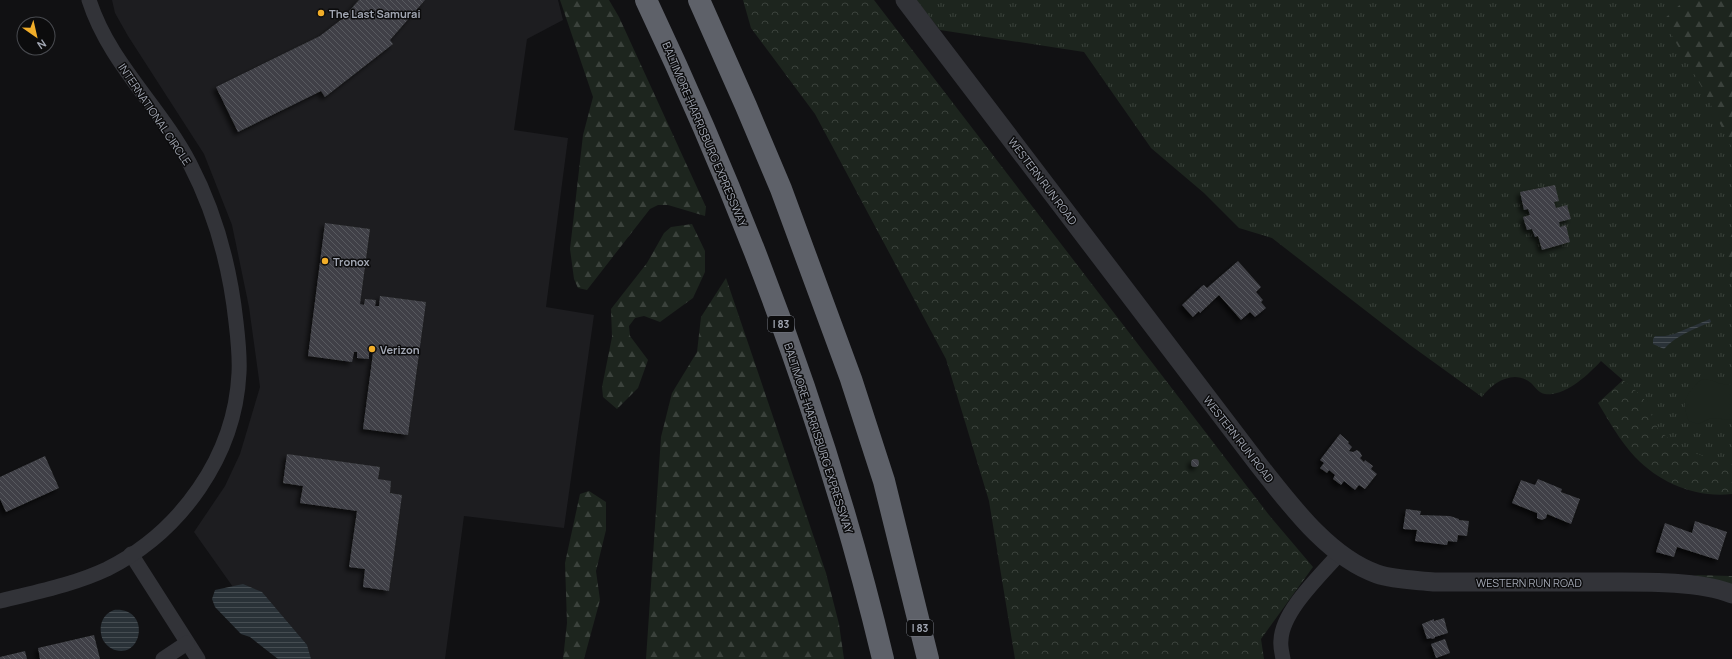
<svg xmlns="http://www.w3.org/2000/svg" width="1732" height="659" viewBox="0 0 1732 659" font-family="Manrope,sans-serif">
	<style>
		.built { fill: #1d1d20 }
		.grass { fill: url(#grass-tufts) }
		.forest { fill: url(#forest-firs) }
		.park { fill: url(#park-crowns) }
		.pitch { fill: #1d251e }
		.water { fill: url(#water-rules) }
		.building { fill: url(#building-back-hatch); filter: url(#shadow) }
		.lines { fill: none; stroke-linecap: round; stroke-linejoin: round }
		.minor { stroke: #323338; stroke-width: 15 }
		.tertiary { stroke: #323338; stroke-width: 19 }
		.motorway { stroke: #5e6169; stroke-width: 22 }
		.poi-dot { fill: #f2ae29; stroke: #0c0c0d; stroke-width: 1.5 }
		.labels { text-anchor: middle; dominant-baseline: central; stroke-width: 3; stroke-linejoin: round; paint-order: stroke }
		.shield { fill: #0c0c0d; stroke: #757881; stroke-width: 1 }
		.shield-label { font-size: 10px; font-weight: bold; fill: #a2a7b3 }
		.poi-label { font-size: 11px; font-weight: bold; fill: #a2a7b3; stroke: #0c0c0d; text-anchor: start }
		.street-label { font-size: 11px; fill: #a2a7b3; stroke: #0c0c0d }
	</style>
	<defs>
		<pattern id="grass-tufts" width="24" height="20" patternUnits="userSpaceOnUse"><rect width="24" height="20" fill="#1d251e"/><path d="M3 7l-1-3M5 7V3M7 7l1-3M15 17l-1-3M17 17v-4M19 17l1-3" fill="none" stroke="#3b423c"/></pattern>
		<pattern id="forest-firs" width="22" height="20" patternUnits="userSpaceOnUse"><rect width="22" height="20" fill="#1d251e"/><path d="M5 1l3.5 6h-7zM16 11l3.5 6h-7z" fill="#3b423c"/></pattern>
		<pattern id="park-crowns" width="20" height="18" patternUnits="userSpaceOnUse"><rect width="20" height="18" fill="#1d251e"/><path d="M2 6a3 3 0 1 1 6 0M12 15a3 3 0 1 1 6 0" fill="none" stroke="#3b423c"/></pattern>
		<pattern id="water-rules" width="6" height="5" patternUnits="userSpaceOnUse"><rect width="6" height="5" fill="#2a3238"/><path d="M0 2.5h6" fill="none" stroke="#464d52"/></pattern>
		<pattern id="building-back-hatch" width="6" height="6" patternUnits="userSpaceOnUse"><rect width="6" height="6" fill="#404146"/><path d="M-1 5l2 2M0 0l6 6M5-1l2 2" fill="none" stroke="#585a5e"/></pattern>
		<filter id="shadow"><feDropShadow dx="-3.5" dy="3.5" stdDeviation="2" flood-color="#0009"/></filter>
	</defs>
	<rect width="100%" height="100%" fill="#111113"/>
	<polygon class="built" points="112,0 558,0 563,20 527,39 514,130 568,138 546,307 594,315 564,528 464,516 445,659 284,659 194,532 225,486 240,454 260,387 249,307 232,225 204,154 128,36 115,13"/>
	<path class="grass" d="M916,0H1732V465L1669,449L1625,382L1601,361C1589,374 1565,397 1545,394C1539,393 1535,387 1531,383C1514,369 1493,382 1482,397L1410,345L1272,238L1239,228L1204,193L1151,148L1084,52L940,30Z"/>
	<g class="forest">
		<polygon points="560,0 609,0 619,17 706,207 705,216 668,205 658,205 650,209 587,290 578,288 574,279 570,249 583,135 593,97"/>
		<polygon points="1685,0 1732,0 1732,148 1704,91 1663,20"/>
		<polygon points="692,224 705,251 705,272 693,298 660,322 644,316 635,318 629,326 630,336 648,360 638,388 617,409 603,397 602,387 612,337 611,309 647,263 664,233 671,227"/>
		<polygon points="1732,234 1732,285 1724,251"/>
		<polygon points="726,278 826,573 839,624 844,659 646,659 661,437 672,393 697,352 701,317"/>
		<polygon points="589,491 606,502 606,530 596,571 600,600 584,659 563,659 567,623 565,563 580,494"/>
		<polygon points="1694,575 1732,576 1732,586"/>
	</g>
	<g class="park">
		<polygon points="743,0 874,0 1269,515 1313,567 1261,639 1264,659 1015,659 989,501 946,359 815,114 751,28"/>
		<path d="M1623,380L1643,397L1658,429L1669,439L1688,452L1732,462V494C1695,498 1660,483 1635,457C1620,441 1609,421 1598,403Z"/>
	</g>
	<path class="pitch" d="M1705,379C1717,381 1720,386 1732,384V420L1711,418L1698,424L1689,421C1683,408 1683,398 1693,388C1698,383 1698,380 1705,379Z"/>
	<g class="water">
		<path d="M1710,319L1711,322C1694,329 1677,335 1664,349L1653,344V339L1655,336H1665L1674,334Z"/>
		<polygon points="243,584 262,592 307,645 311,659 278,659 250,637 241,634 215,607 212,599 215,590"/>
		<path d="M114,610C151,607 143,659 115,650C111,649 105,644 103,640C98,628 101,615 114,610Z"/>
	</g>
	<g class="building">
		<polygon points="359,0 425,0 390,40 393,44 325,97 321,91 238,132 216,87 320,36 342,19"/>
		<polygon points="1555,185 1559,201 1554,202 1556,208 1567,205 1571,219 1559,222 1560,227 1566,225 1570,242 1542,250 1538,236 1535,237 1532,229 1527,230 1523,217 1530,215 1528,209 1524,210 1520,192"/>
		<polygon points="325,223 370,229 360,304 364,305 365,299 376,300 375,306 379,306 380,296 426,302 408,435 363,429 373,353 369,353 369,359 357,358 357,352 354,352 352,362 308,356"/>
		<polygon points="1238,261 1261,287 1256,292 1263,300 1261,302 1266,308 1255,317 1250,312 1241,320 1219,295 1200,313 1199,311 1193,317 1182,305 1202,286 1204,285 1207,288"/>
		<polygon points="1340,434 1349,442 1348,443 1352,447 1349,451 1353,452 1357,450 1360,452 1362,456 1360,458 1364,462 1365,460 1373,466 1371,469 1377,474 1365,489 1359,485 1355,490 1344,481 1341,485 1333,479 1335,475 1329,470 1327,473 1320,468 1324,463 1320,460"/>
		<polygon points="287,454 380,467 378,479 391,481 390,493 402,495 389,591 363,587 365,569 349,567 357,511 300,503 303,486 283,483"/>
		<polygon points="45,456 59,488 6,512 0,499 0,477"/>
		<circle cx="1195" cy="463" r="4"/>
		<polygon points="1538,479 1562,489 1561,492 1580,499 1571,524 1547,514 1546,518 1542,520 1537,518 1537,513 1512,503 1521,480 1535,485"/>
		<polygon points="1406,509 1421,511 1420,515 1450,516 1459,519 1459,520 1469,521 1467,536 1458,535 1457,542 1448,541 1447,545 1415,541 1417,530 1403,529"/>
		<polygon points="1695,521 1727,532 1718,560 1677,547 1674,557 1656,552 1665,523 1692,533"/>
		<polygon points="1444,618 1448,633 1435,637 1435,638 1432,639 1431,638 1427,639 1422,624 1434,619 1434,621"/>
		<polygon points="94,635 100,659 40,659 38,648"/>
		<polygon points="1445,639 1450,653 1436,658 1431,644"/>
		<polygon points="25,651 27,659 0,659 0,657"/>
	</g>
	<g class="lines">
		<g class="minor">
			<polyline points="131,554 198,659"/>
			<path d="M0,601C36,592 73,585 107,569C181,532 235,456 239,373C240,356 238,339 236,322C230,267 216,214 190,164C160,106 109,63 89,0"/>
			<polyline points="163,659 187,643"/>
			<path d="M1283,659C1282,653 1280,646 1281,640C1282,611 1321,575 1340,553"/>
		</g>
		<path class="tertiary" d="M905,0L1258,464C1289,503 1328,557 1377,574C1395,580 1416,580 1434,582C1489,582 1544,582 1599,582C1637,582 1698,580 1732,594"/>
		<g class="motorway">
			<path d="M646,0C746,211 829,432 883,659"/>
			<polyline points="699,0 746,106 781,189 851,379 884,481 928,659"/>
		</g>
	</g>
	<g class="poi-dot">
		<circle cx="321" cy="13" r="4"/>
		<circle cx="325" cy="261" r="4"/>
		<circle cx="372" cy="349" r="4"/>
	</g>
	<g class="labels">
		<g class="shield">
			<rect x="768" y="316" width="26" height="16" rx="3"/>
			<rect x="907" y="620" width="26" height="16" rx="3"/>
		</g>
		<g class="shield-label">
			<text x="781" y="324">I 83</text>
			<text x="920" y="628">I 83</text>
		</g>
		<g class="poi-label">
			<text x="329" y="13">The Last Samurai</text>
			<text x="333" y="261">Tronox</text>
			<text x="380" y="349">Verizon</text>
		</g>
		<g class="street-label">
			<text transform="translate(155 114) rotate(56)">INTERNATIONAL CIRCLE</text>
			<text transform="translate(705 134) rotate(67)">BALTIMORE-HARRISBURG EXPRESSWAY</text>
			<text transform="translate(1043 181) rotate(53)">WESTERN RUN ROAD</text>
			<text transform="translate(819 438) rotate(72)">BALTIMORE-HARRISBURG EXPRESSWAY</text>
			<text transform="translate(1239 439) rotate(52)">WESTERN RUN ROAD</text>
			<text x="1529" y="582">WESTERN RUN ROAD</text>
		</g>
	</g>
	<g transform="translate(36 36) rotate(146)"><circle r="19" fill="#0c0c0d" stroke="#484a4f"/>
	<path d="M0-3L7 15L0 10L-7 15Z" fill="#f2ae29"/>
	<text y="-6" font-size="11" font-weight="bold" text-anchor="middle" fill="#a2a7b3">N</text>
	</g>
</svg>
